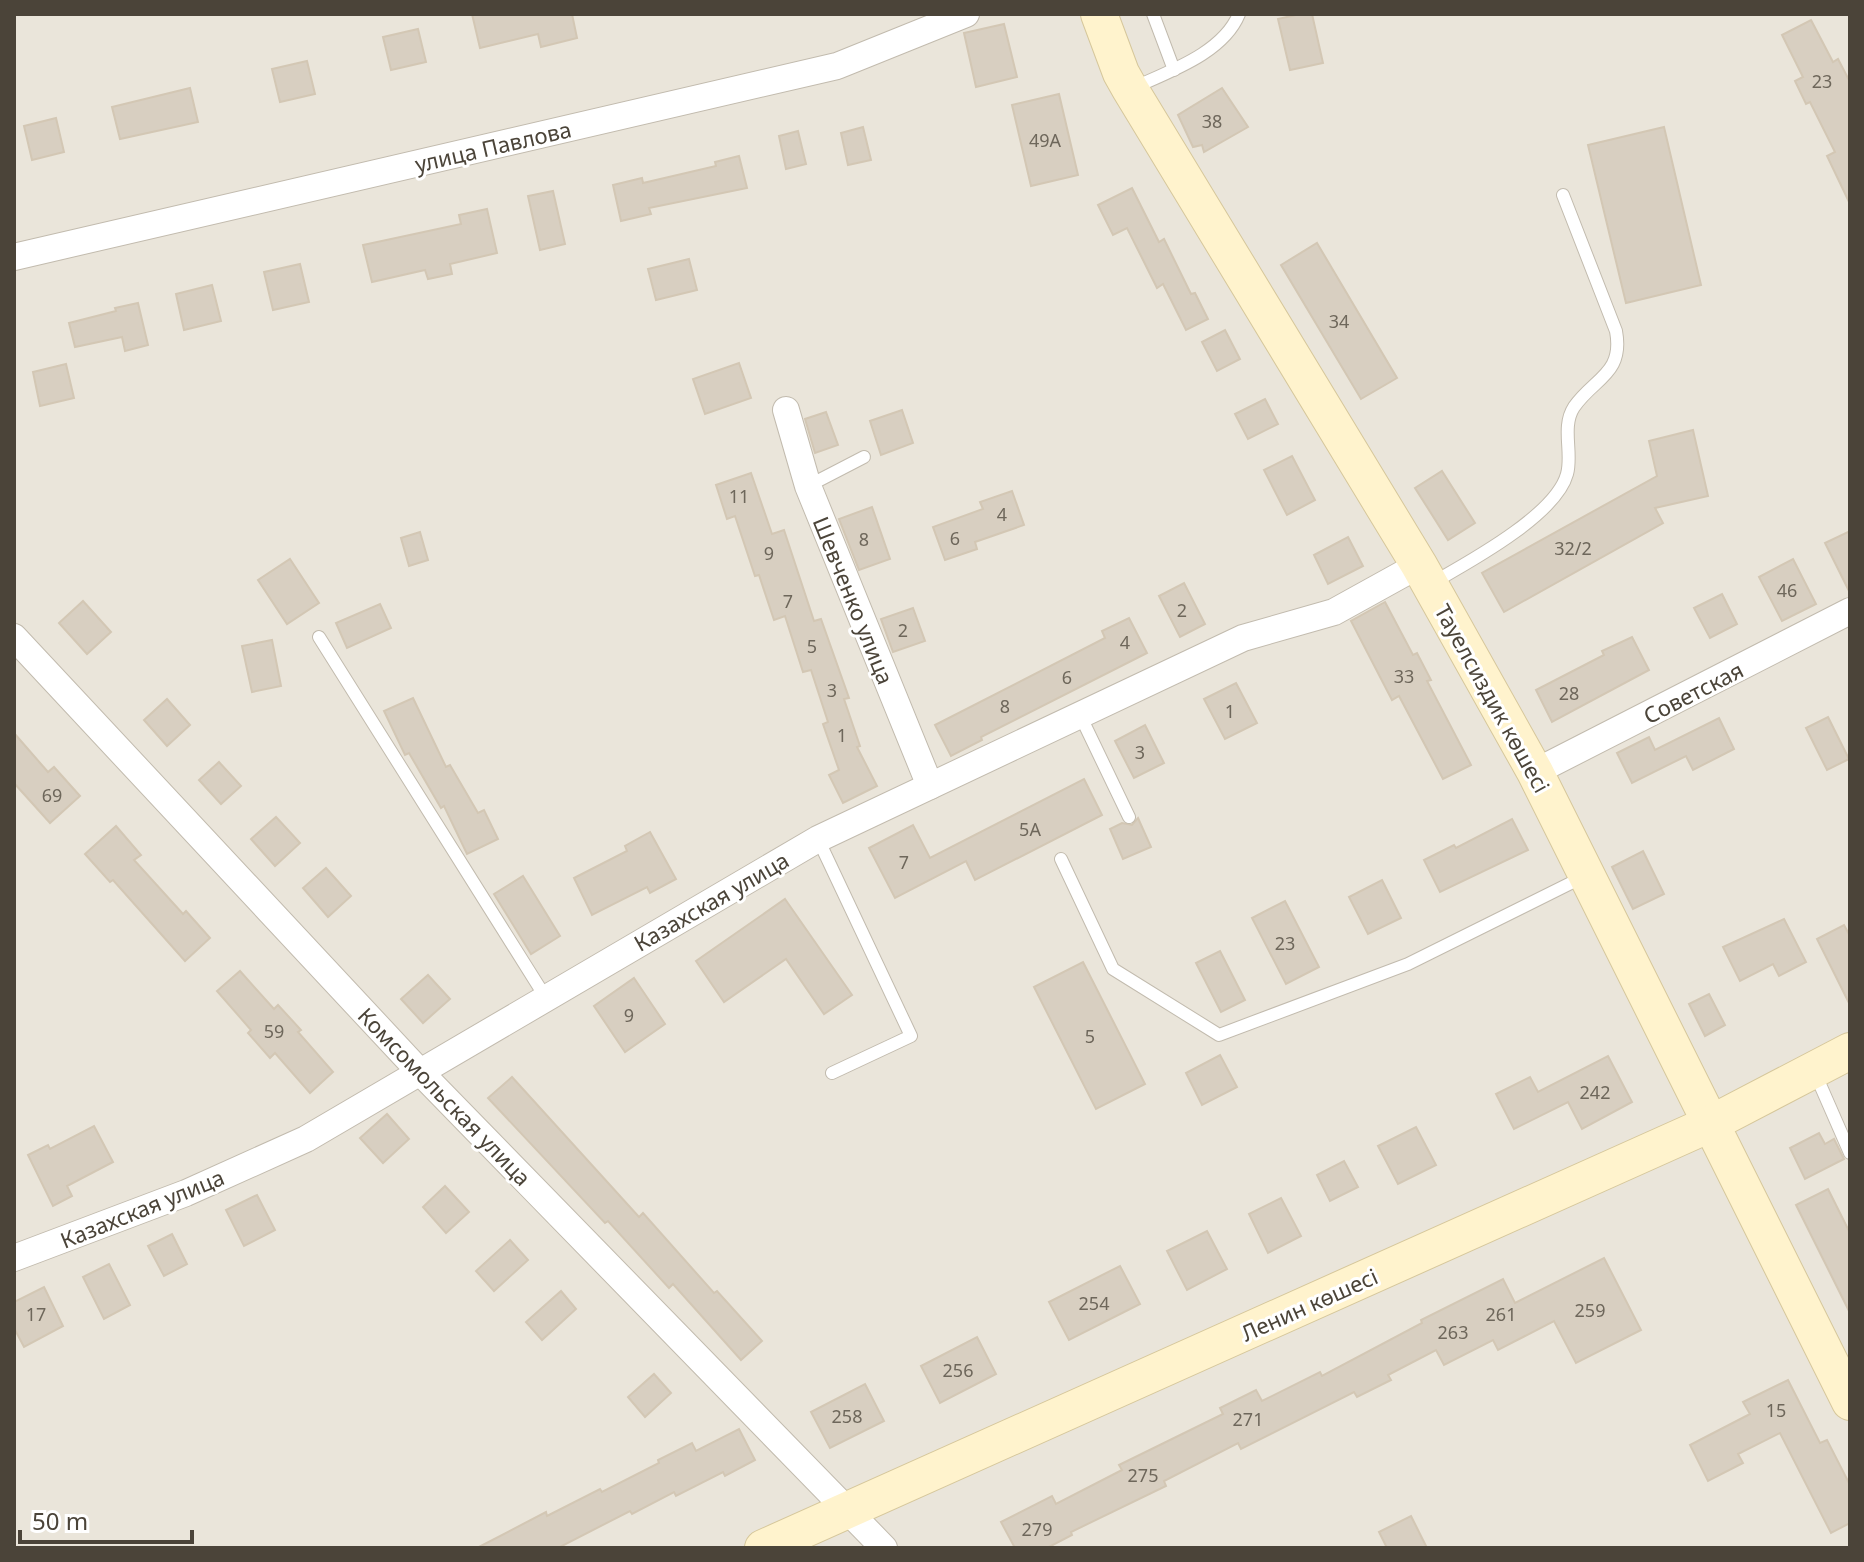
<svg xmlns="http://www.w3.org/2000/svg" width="1864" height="1562" viewBox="0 0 1864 1562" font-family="'Noto Sans',sans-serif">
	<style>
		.residential { fill: #eae5da }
		.building { fill: #d8cfc1; stroke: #d3c7b4; stroke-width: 2 }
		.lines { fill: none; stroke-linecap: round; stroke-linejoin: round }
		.lane-casing { stroke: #c2bbae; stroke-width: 14 }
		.street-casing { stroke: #c2bbae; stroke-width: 28 }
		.secondary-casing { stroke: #d6c79b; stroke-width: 38 }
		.lane { stroke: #fff; stroke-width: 12 }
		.street { stroke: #fff; stroke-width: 26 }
		.secondary { stroke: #fff3cd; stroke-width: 36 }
		.labels { text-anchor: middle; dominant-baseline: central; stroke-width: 6; stroke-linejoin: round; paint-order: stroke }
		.number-label { font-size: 18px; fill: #6e675b }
		.street-label { font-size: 22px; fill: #4b4439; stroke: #fff }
	</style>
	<rect width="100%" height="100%" fill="#f6f3ec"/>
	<rect class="residential" x="14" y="14" width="1836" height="1534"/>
	<g class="building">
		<polygon points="472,14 572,14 577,38 541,47 538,34 480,48"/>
		<polygon points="1300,14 1312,14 1323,63 1290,70 1278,19"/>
		<polygon points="1811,20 1833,62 1838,59 1850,82 1850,204 1827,156 1835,152 1810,102 1806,104 1795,81 1803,77 1782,35"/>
		<polygon points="1004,24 1017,77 976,87 964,33"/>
		<polygon points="418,29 426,62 391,70 383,37"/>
		<polygon points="307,61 315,94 280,102 272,69"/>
		<polygon points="190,88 198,122 120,139 112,107"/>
		<polygon points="1222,88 1248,127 1204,152 1202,145 1193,147 1178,115"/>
		<polygon points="1059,94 1078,175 1031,186 1012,105"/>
		<polygon points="56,118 64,152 32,160 24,126"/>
		<polygon points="863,127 871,160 848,165 841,133"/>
		<polygon points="1664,127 1701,285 1626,303 1588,145"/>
		<polygon points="798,131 806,164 786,169 779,136"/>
		<polygon points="739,156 747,188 649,208 651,214 621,221 613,185 642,178 643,183 716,166 715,162"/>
		<polygon points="1132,188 1159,242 1164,239 1191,294 1195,293 1208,319 1186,330 1163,284 1157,288 1127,228 1113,235 1098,205"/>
		<polygon points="553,191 565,244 540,250 528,196"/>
		<polygon points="487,209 497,253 450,264 452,274 428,279 425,270 372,282 363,245 461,224 459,215"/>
		<polygon points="1317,243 1397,378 1361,399 1281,265"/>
		<polygon points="689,259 697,290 656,300 648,269"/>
		<polygon points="300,264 309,302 273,310 264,272"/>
		<polygon points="212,285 221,321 184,330 176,294"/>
		<polygon points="138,303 148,345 125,351 122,337 75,347 69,323 116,311 115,308"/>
		<polygon points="1225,330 1240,359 1217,371 1202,342"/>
		<polygon points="739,363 751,398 705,414 693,379"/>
		<polygon points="66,364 74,398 40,406 33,372"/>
		<polygon points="1265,399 1278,424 1248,439 1235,414"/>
		<polygon points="902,410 913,443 881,455 870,421"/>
		<polygon points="826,412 838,445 815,453 805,419"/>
		<polygon points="1693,430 1708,496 1655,508 1663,523 1504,612 1482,573 1657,476 1649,441"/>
		<polygon points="1292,456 1315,500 1287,515 1264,470"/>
		<polygon points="1442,471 1475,523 1448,540 1415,488"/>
		<polygon points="751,473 772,534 784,530 814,621 821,619 849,698 844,699 860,746 857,747 877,786 843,803 829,775 839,770 823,724 828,722 811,670 803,672 785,616 774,620 759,575 755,576 735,516 727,519 716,485"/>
		<polygon points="1012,491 1024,525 975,542 977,549 945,560 933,527 983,509 980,502"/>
		<polygon points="872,507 890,559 859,570 839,519"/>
		<polygon points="1850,531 1850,593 1825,543"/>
		<polygon points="420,532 428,560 409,566 401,538"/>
		<polygon points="1348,537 1363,566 1328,584 1314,555"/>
		<polygon points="290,559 319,603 287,624 258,580"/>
		<polygon points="1793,559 1816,604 1782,621 1759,577"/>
		<polygon points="1184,583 1205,624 1180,637 1159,596"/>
		<polygon points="1722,594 1737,624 1710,638 1694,608"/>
		<polygon points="83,601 111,632 87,654 59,623"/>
		<polygon points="1385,602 1413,655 1417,653 1431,680 1427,681 1471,765 1443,779 1399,696 1392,700 1351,621"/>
		<polygon points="380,604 391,628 347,648 336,623"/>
		<polygon points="913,608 925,641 893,652 881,619"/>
		<polygon points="1129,618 1147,653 981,737 982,740 951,756 935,725 1105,638 1102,631"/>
		<polygon points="1632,637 1649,670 1552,722 1536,690 1604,655 1602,651"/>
		<polygon points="272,640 281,686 252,692 242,646"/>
		<polygon points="1236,683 1257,723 1225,739 1204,699"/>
		<polygon points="413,698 446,767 450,765 478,813 484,810 498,839 467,854 444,806 441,808 409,753 405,755 384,711"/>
		<polygon points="167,699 190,725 167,746 144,720"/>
		<polygon points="1828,717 1849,759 1827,770 1806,728"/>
		<polygon points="1719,718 1734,749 1693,770 1686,756 1632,783 1617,753 1649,737 1655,750"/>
		<polygon points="1145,725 1164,763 1134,778 1115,741"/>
		<polygon points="14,733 48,772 54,767 80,796 50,823 14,783"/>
		<polygon points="219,762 241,786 221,804 199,780"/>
		<polygon points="1084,779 1102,815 975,880 966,861 895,898 869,848 913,825 930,858"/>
		<polygon points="276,817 300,843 275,866 251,839"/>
		<polygon points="1138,818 1151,847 1123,859 1110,829 1122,823 1132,825"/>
		<polygon points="1512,819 1528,850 1440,892 1424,860 1454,845 1456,848"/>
		<polygon points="116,826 141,855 134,860 183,914 186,911 210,938 185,961 113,880 110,882 85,854"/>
		<polygon points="650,832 676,879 650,893 647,887 592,915 574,878 627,851 625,846"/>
		<polygon points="1643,851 1664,894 1633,909 1612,867"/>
		<polygon points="326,868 351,896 328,917 303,888"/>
		<polygon points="523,876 560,936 531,954 494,894"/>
		<polygon points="1382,880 1401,918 1368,934 1349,897"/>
		<polygon points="785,899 852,995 824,1014 786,959 724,1002 696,961"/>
		<polygon points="1285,901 1319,967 1286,984 1252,918"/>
		<polygon points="1784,919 1806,962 1779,976 1773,964 1740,981 1723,947"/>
		<polygon points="1844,925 1850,936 1850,1005 1817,939"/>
		<polygon points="1220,951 1245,1000 1221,1012 1196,963"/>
		<polygon points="1083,962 1145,1084 1096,1109 1034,987"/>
		<polygon points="240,971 274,1009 278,1005 301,1030 298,1032 333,1072 310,1093 275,1053 270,1058 248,1033 251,1030 217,991"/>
		<polygon points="428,975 450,999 423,1023 401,999"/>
		<polygon points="634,978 665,1024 625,1052 594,1006"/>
		<polygon points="1709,994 1725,1025 1705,1036 1689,1004"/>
		<polygon points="1220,1055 1237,1087 1202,1105 1186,1073"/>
		<polygon points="1608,1056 1632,1102 1582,1129 1568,1102 1514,1129 1496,1094 1530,1077 1538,1092"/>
		<polygon points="512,1077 639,1217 643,1213 714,1293 717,1291 762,1341 741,1360 673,1284 669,1288 608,1221 605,1223 488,1098"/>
		<polygon points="387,1114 409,1139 383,1163 360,1138"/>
		<polygon points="94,1126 113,1162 67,1186 72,1196 53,1206 28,1155 48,1145 50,1149"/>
		<polygon points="1416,1127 1436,1165 1398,1184 1378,1146"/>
		<polygon points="1819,1133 1825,1144 1834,1139 1844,1159 1805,1179 1790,1148"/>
		<polygon points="1344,1161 1358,1187 1330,1201 1317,1175"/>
		<polygon points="445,1186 469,1212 446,1233 423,1207"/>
		<polygon points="1828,1189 1850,1233 1850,1313 1796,1205"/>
		<polygon points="257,1195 275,1230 244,1246 226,1210"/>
		<polygon points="1281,1198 1301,1236 1268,1253 1249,1214"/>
		<polygon points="1207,1231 1227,1269 1187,1290 1167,1251"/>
		<polygon points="172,1234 187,1264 164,1276 148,1246"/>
		<polygon points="510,1240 528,1260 494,1291 476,1271"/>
		<polygon points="1604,1258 1641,1330 1576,1363 1554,1321 1498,1350 1493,1340 1444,1365 1436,1350 1388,1375 1391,1380 1357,1397 1354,1392 1241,1449 1238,1443 1164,1481 1166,1486 1071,1532 1072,1535 1047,1548 1015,1548 1001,1522 1052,1496 1056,1504 1122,1470 1119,1465 1223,1414 1220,1408 1256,1390 1262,1401 1320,1372 1322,1376 1422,1323 1421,1320 1503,1279 1515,1303"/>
		<polygon points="109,1264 130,1305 104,1319 83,1277"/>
		<polygon points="1120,1266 1140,1304 1069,1340 1049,1302"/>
		<polygon points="44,1287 63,1326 24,1347 14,1328 14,1302"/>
		<polygon points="561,1291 576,1309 542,1340 526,1322"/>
		<polygon points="977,1337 996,1374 940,1403 921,1366"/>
		<polygon points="654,1374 671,1393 645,1417 628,1397"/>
		<polygon points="1788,1380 1820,1443 1827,1440 1850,1485 1850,1523 1831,1533 1780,1433 1738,1454 1743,1463 1708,1481 1690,1445 1750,1414 1743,1402"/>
		<polygon points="865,1384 884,1421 830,1448 811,1412"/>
		<polygon points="739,1429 755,1460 725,1476 723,1472 676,1496 674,1492 632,1514 630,1511 558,1548 477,1548 546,1512 547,1516 600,1489 602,1492 659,1463 658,1460 692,1443 696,1451"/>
		<polygon points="1411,1516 1427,1548 1387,1548 1379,1532"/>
	</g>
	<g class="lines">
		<g class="lane-casing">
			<g id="lane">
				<polyline points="1153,14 1174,70"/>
				<path d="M1133,88C1170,71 1223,53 1239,14"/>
				<polyline points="808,486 864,457"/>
				<path d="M1434,582C1469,562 1556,515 1567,474C1573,453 1561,427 1574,407C1594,378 1624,374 1616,331L1563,195"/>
				<polyline points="319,637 546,998"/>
				<polyline points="1080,715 1129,817"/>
				<polyline points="818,839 911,1036 832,1073"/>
				<polyline points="1061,859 1113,969 1219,1035 1408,964 1585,876"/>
				<polyline points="1815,1073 1850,1153"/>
			</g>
		</g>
		<g class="street-casing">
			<g id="street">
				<polyline points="14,257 837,66 966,14"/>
				<polyline points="786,410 808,486 930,786"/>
				<polyline points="14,637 420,1072 884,1548"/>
				<polyline points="1535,772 1850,611"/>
				<polyline points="14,1258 186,1193 306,1139 818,839 1243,638 1334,612 1419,565"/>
			</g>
		</g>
		<g class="secondary-casing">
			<g id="secondary">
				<polyline points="1099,14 1121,73 1130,89 1419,565 1535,772 1850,1402"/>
				<polyline points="763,1548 1712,1123 1850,1051"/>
			</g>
		</g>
		<use href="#lane" class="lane"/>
		<use href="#street" class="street"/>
		<use href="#secondary" class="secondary"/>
	</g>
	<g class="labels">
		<g class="number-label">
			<text x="1822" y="81">23</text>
			<text x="1212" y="121">38</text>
			<text x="1045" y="140">49А</text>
			<text x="1339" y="321">34</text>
			<text x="739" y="496">11</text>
			<text x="1002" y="514">4</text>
			<text x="955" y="538">6</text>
			<text x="864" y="539">8</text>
			<text x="1573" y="548">32/2</text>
			<text x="769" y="553">9</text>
			<text x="1787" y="590">46</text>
			<text x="788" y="601">7</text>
			<text x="1182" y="610">2</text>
			<text x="903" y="630">2</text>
			<text x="1125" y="642">4</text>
			<text x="812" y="646">5</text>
			<text x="1404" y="676">33</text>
			<text x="1067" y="677">6</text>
			<text x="832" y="690">3</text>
			<text x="1569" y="693">28</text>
			<text x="1005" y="706">8</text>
			<text x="1230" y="711">1</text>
			<text x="842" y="735">1</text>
			<text x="1140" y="752">3</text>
			<text x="52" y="795">69</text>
			<text x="1030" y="829">5А</text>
			<text x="904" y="862">7</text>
			<text x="1285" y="943">23</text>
			<text x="629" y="1015">9</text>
			<text x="274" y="1031">59</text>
			<text x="1090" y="1036">5</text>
			<text x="1595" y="1092">242</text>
			<text x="1094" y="1303">254</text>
			<text x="1590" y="1310">259</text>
			<text x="36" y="1314">17</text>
			<text x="1501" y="1314">261</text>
			<text x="1453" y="1332">263</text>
			<text x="958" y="1370">256</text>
			<text x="1776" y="1410">15</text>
			<text x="847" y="1416">258</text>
			<text x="1248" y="1419">271</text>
			<text x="1143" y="1475">275</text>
			<text x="1037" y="1529">279</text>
		</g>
		<g class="street-label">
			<text transform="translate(493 146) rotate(-13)">улица Павлова</text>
			<text transform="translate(854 600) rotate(68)">Шевченко улица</text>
			<text transform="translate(1693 692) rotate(-27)">Советская</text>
			<text transform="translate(1493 698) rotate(61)">Тауелсиздик көшесі</text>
			<text transform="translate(711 901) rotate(-30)">Казахская улица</text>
			<text transform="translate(445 1096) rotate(46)">Комсомольская улица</text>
			<text transform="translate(142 1208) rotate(-22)">Казахская улица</text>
			<text transform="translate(1309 1304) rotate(-24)">Ленин көшесі</text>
		</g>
	</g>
	<rect width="1864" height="1562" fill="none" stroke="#4b4439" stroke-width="32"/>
	<path d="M20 1530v12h172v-12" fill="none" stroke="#4b4439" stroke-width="4"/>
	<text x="32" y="1530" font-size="24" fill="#4b4439" stroke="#ffffff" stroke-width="6" paint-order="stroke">50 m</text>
</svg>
